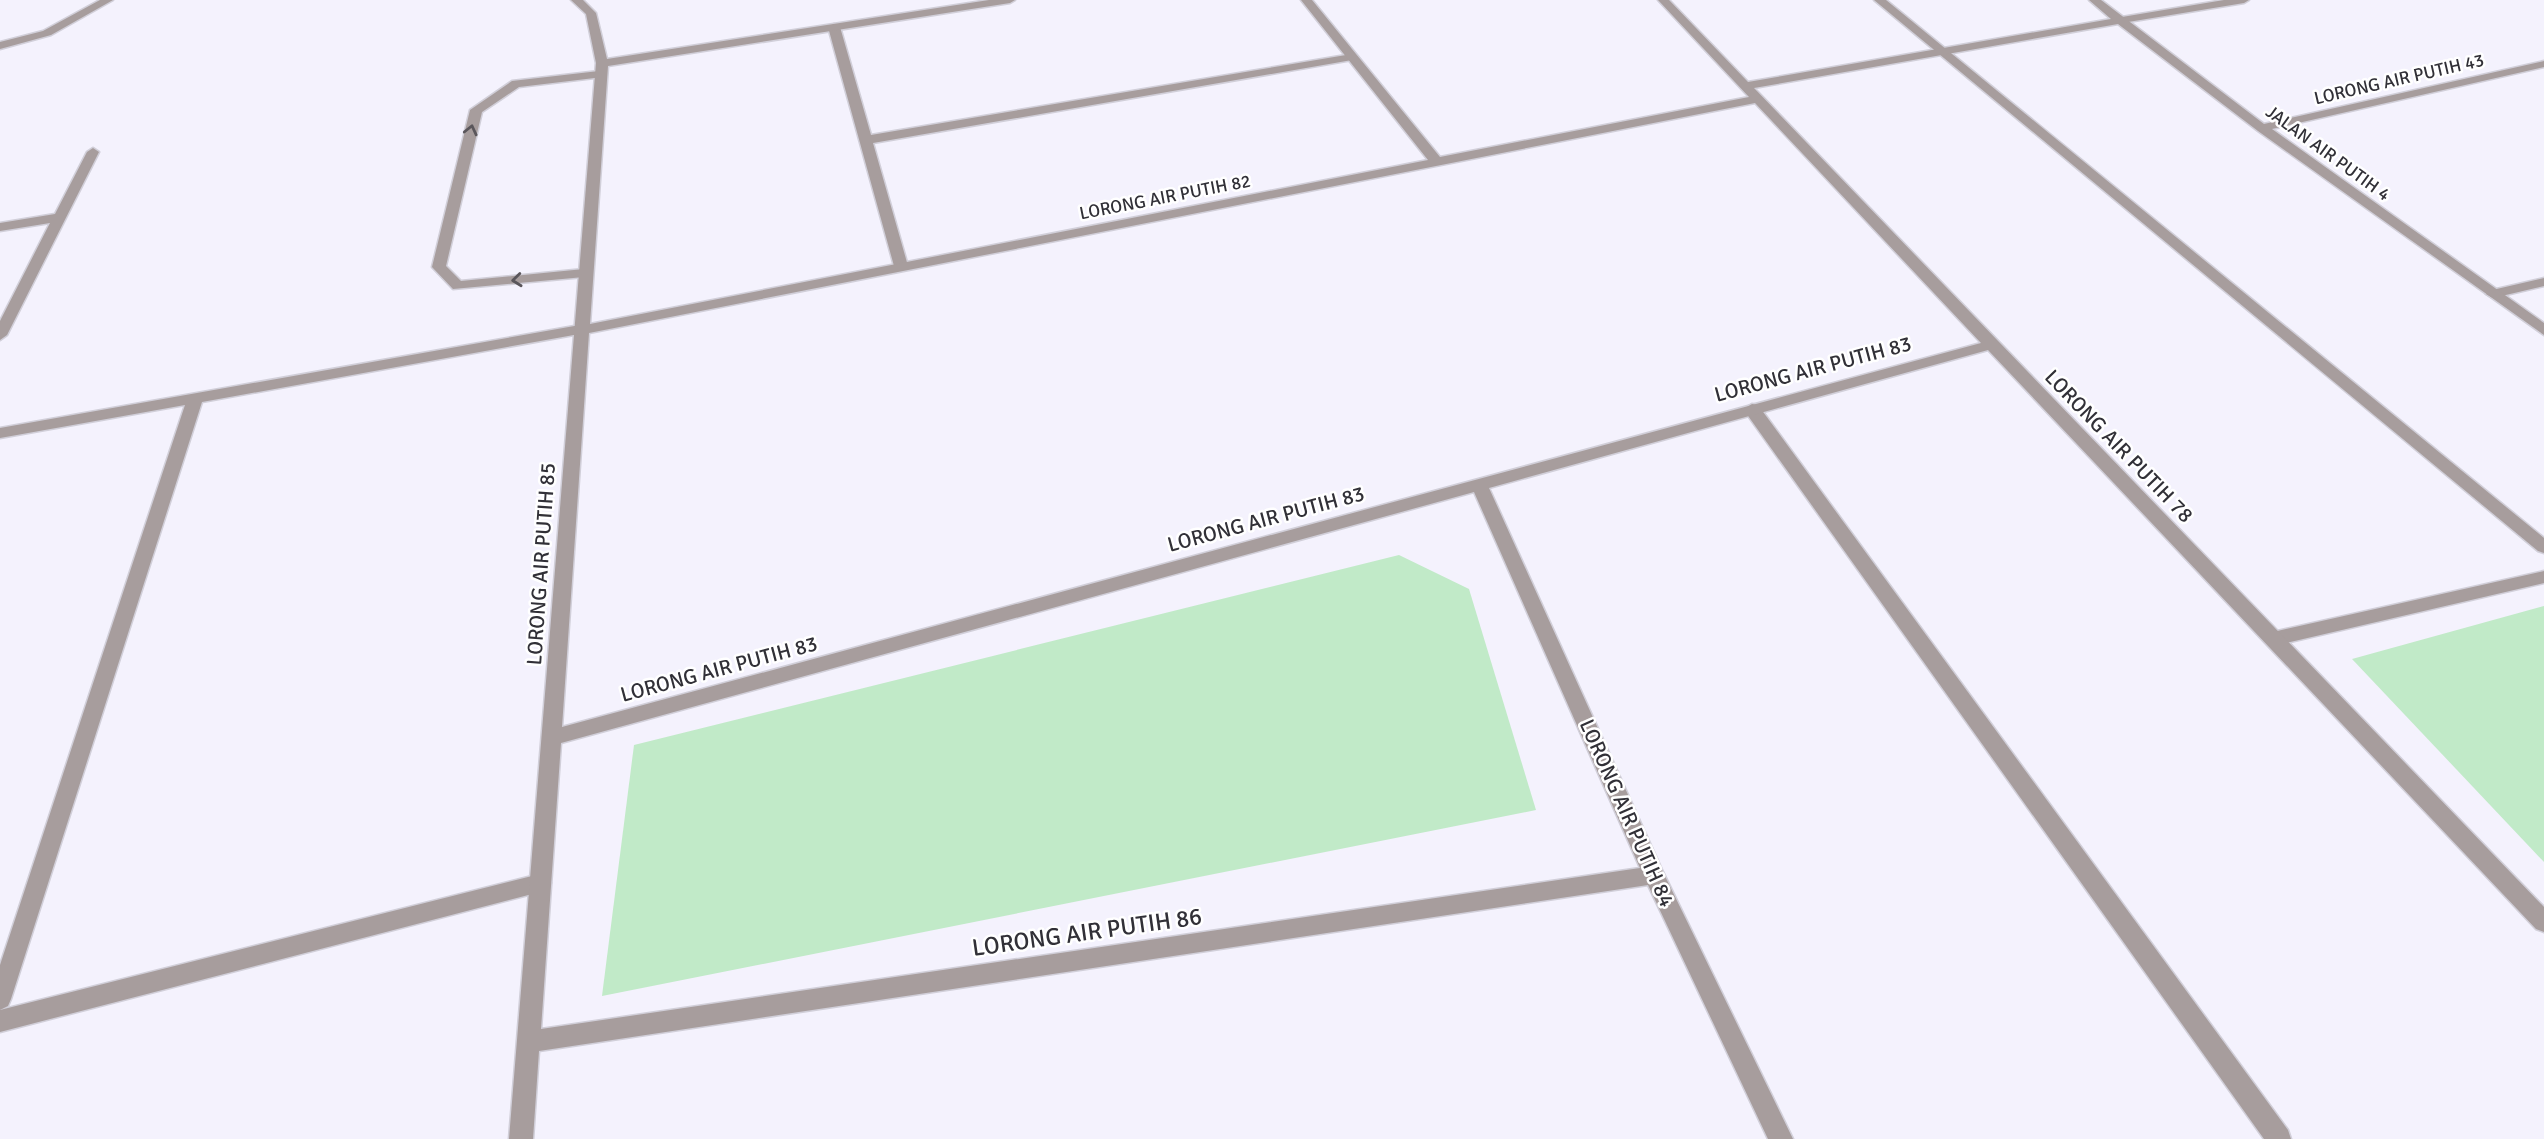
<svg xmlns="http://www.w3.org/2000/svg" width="2544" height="1139" viewBox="0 0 2544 1139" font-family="Signika,sans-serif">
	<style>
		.green { fill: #c1eac8 }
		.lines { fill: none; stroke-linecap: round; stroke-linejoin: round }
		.lane-casing { stroke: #d1cfd9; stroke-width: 3 }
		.street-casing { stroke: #d1cfd9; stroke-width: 3 }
		.lane { fill: #a79d9d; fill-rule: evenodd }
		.street { fill: #a79d9d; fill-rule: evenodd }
		.oneway { stroke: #5a565b }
		.labels { text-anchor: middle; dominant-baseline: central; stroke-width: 5; stroke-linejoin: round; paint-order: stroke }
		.far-street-label { font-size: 18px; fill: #313037; stroke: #fff }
		.street-label { font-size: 21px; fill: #313037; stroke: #fff }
		.near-street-label { font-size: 24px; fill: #313037; stroke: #fff }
	</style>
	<rect width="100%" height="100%" fill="#f4f2fd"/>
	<g class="green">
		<polygon points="1399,555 1469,589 1536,810 602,996 634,745"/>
		<polygon points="2544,606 2544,862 2352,659"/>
	</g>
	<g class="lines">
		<g class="lane-casing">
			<g id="lane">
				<polygon points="1874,0 1886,0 2544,538 2544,553 2538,551"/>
				<polygon points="2224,0 2249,0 2244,3 2122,23 2116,20 2122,17"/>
				<polygon points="834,24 840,27 871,135 1352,54 1358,57 1352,60 873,143 908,266 901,270 894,266 828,27"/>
				<polygon points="599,71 603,73 603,77 519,87 482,112 446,266 461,281 584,269 591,273 584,277 453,289 432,267 470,110 512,81"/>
				<polygon points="2544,278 2544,286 2493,298 2486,294 2488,291"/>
				<polygon points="580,325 585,327 587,330 585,333 202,402 11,999 8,1006 0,1010 0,965 185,405 0,438 0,428"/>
				<polygon points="1752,404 1758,405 2288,1130 2291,1139 2264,1139 1746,413 1744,409"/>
				<polygon points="2544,571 2544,583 2273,646 2267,644 2264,639 2267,634 2273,632"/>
				<polygon points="540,874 547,876 551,883 547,890 540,892 0,1032 0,1010"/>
			</g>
		</g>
		<g class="street-casing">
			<g id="street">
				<polygon points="100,0 113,0 51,35 0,49 0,42 43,31"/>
				<path d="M571,0H583L596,13L607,59L989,0H1015L1010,3L608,66L590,324L1428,160L1301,0H1312L1440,157L1749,97L1658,0H1669L1748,82L2111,19L2089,0H2101L2264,124L2544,61V67L2272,129L2544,323V335L2258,131L2118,24L1754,88L2544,907V932L2536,929L1988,350L1489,488L1663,872L1793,1139H1768L1648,885L539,1051L533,1139H509L596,63L586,14ZM1755,103L1981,343L562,727L589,333ZM1474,492L1640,868L541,1029L561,743Z"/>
				<polygon points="93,148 99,152 7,335 0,340 0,321 50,223 0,231 0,223 55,214 87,152"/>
			</g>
		</g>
		<use href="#lane" class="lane"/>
		<use href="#street" class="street"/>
	</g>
	<defs><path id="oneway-chevron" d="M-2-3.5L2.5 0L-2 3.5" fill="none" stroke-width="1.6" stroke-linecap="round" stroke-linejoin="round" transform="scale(1.75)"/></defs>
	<g class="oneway">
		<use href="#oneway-chevron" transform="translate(471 130) rotate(-77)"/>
		<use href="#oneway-chevron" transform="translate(517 280) rotate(174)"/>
	</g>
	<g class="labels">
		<g class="far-street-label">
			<text transform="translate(2399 79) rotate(-13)">LORONG AIR PUTIH 43</text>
			<text transform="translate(2328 153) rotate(36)">JALAN AIR PUTIH 4</text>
			<text transform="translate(1165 197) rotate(-11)">LORONG AIR PUTIH 82</text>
		</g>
		<g class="street-label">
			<text transform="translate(1813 369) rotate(-15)">LORONG AIR PUTIH 83</text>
			<text transform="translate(2119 446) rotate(46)">LORONG AIR PUTIH 78</text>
			<text transform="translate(1266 519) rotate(-15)">LORONG AIR PUTIH 83</text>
			<text transform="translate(541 564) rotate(-86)">LORONG AIR PUTIH 85</text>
			<text transform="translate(719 669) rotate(-15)">LORONG AIR PUTIH 83</text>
			<text transform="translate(1627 813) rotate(66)">LORONG AIR PUTIH 84</text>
		</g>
		<g class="near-street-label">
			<text transform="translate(1087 932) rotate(-8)">LORONG AIR PUTIH 86</text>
		</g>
	</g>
</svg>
